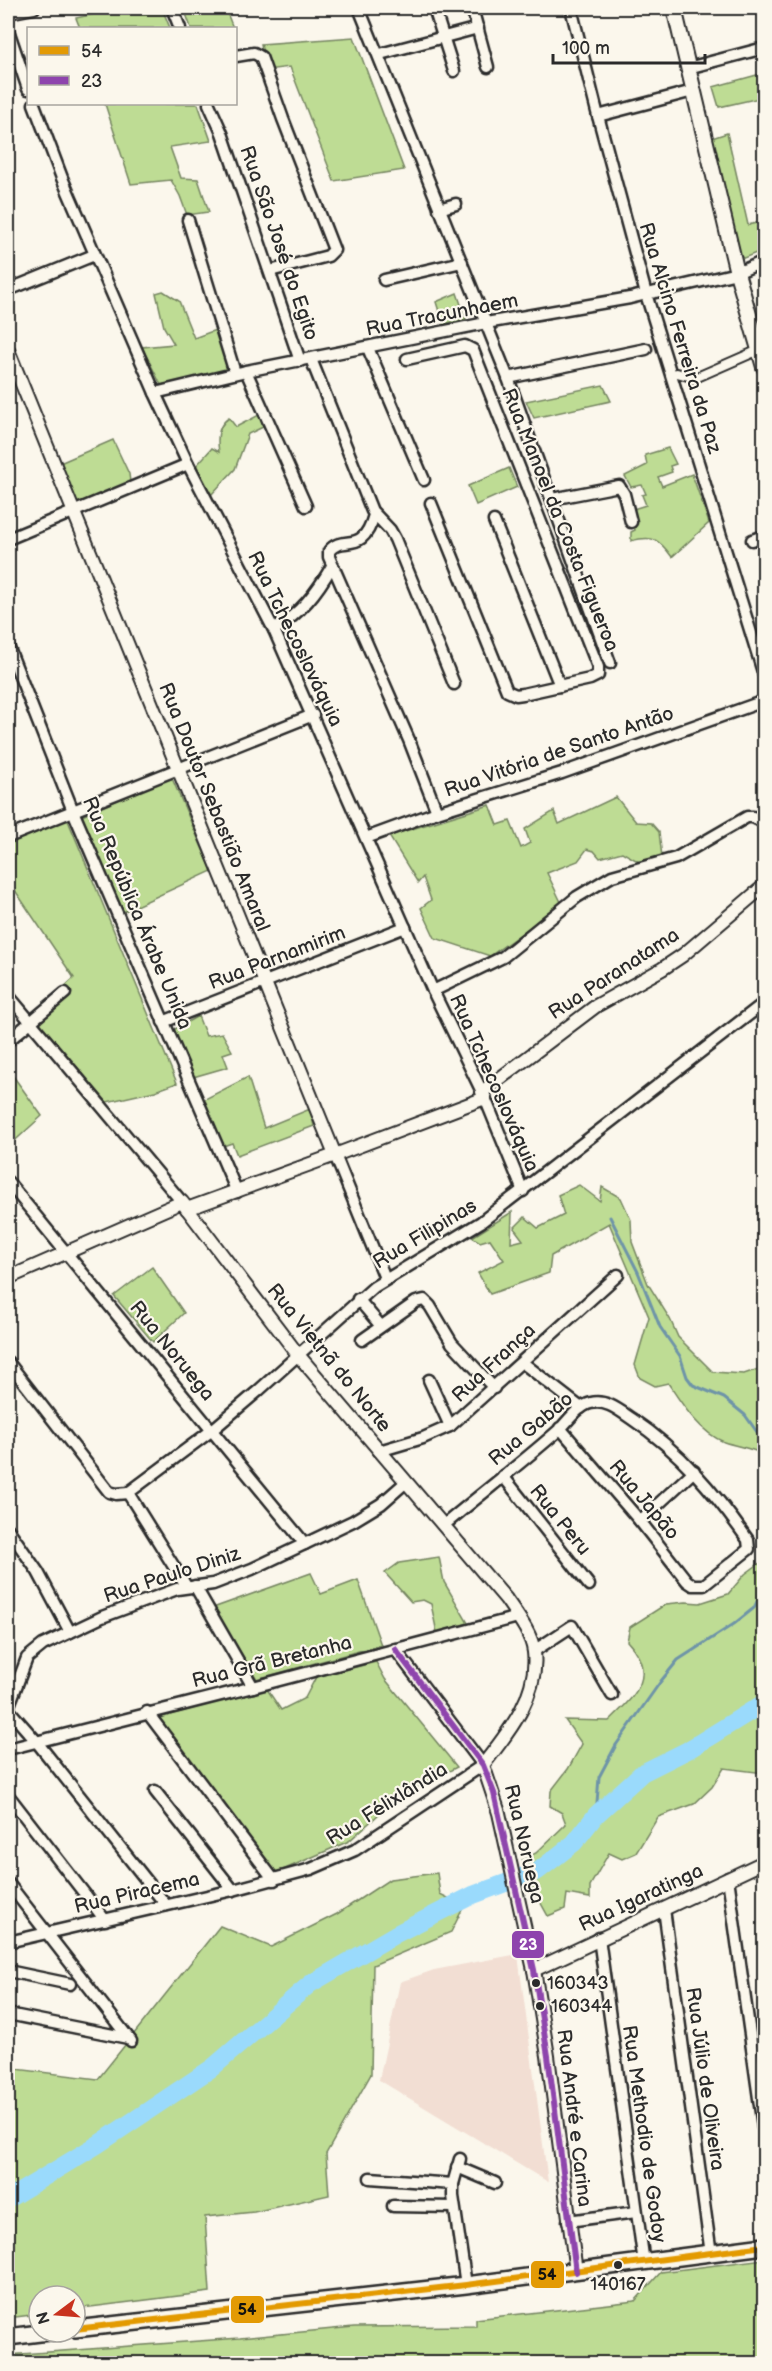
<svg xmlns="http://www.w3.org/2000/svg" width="772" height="2371" viewBox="0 0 772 2371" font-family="'Balsamiq Sans',sans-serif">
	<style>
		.built { fill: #f2ded3 }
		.green { fill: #bedc94; stroke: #748460; stroke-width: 1.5 }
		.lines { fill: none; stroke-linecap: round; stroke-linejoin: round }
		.stream { stroke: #6e94a8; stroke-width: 3 }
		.river { stroke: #9adafc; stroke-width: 18 }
		.pedestrian-casing { stroke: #2b2b2b; stroke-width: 12 }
		.minor-casing { stroke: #2b2b2b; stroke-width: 15 }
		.tertiary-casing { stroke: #2b2b2b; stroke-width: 16 }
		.secondary-casing { stroke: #2b2b2b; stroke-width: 18 }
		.primary-casing { stroke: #2b2b2b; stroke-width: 20 }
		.pedestrian { stroke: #fbf7ec; stroke-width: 8 }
		.minor { stroke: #fbf7ec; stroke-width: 10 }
		.tertiary { stroke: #fbf7ec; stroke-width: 12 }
		.secondary { stroke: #fbf7ec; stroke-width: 14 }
		.primary { stroke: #fbf7ec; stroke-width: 15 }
		.bus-1-casing { stroke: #fbf7ec; stroke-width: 10 }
		.bus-2-casing { stroke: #fbf7ec; stroke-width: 10 }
		.bus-1 { stroke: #e39a04; stroke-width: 6 }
		.bus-2 { stroke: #8e44ad; stroke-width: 6 }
		.bus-dot { fill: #2b2b2b; stroke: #fbf7ec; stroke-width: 2 }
		.labels { text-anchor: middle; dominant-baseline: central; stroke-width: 4.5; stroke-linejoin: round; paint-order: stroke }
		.bus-label { font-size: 18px; fill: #2b2b2b; stroke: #fbf7ec; text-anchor: start }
		.street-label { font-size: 20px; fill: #2b2b2b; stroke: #fbf7ec }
		.line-badge { stroke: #fbf7ec; stroke-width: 2 }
		.badge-label { font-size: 16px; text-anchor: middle; font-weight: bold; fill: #fff }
		.pale-badge-label { font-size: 16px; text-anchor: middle; font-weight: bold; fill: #111 }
	</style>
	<rect width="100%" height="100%" fill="#fbf7ec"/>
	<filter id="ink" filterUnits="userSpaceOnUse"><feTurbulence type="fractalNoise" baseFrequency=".0167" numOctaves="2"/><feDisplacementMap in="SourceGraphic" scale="12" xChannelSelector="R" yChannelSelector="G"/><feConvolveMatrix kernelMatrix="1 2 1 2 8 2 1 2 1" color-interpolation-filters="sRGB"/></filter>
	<g filter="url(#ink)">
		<polygon class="built" points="518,1954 519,1963 548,2182 379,2080 400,1982 434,1970"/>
		<g class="green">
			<polygon points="122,8 162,8 170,28 80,28 76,18"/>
			<polygon points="184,8 225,8 233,28 191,28"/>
			<polygon points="354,37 404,170 334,181 290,67 266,70 261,44"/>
			<polygon points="764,73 764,97 719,107 713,87"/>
			<polygon points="105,104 198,104 211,141 170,147 181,178 198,179 209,212 187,215 180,196 171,180 131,184"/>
			<polygon points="727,133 748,225 764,221 764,250 741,259 712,138"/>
			<polygon points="163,291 179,301 194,338 218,329 229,370 161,385 142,347 174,344 164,327 156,293"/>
			<polygon points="457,293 466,319 443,324 436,302"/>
			<polygon points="603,385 611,401 534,418 526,401"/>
			<path d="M259,415L263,427L248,434L235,469L211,495L196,466L212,448L219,452C217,440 217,425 229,418L236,427Z"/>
			<polygon points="113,440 129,474 130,482 77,505 60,463"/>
			<path d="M668,448L676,464L670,466L672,472L658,477L662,486L692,474L709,523L672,557C659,539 653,535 631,541V532L635,530L633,509L646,505L642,495L646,494L642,485L631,487L625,476L647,465L645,455Z"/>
			<polygon points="509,468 517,487 476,505 468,486"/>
			<polygon points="171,776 212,871 123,912 82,816"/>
			<polygon points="616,797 636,822 651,823 659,832 662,857 641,863 622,852 600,858 594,851 587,849 578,861 547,873 562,904 490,956 435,938 421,908 431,900 423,877 418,883 389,836 490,805 498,825 510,821 521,848 530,843 525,829 554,811 559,824"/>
			<polygon points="67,818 177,1083 155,1091 107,1102 33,1015 74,978 8,880 8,844"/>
			<polygon points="198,1016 206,1036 222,1033 232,1051 223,1054 228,1067 193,1077 173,1030"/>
			<polygon points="8,1069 42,1116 8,1147"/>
			<polygon points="248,1077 264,1128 310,1109 314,1126 237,1155 232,1143 223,1146 203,1100"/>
			<path d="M579,1185L600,1201L602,1187L621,1198L631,1220L632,1242L648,1284L670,1319L678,1337L713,1372L744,1374L764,1367V1461L761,1453C749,1448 736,1446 724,1442C699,1432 682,1404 668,1383L655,1386L640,1378L635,1365L649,1317L609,1223L551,1256L549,1273L490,1294L478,1273L504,1260L490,1239L480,1242L472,1237L512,1212L511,1243L523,1240L514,1228L525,1217L538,1228L564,1215L558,1195Z"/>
			<polygon points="152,1267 184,1313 153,1342 114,1296"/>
			<polygon points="439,1557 444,1582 468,1623 437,1633 431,1604 423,1600 411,1602 385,1573 399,1563"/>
			<path d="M764,1560V1773L724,1768L712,1787L694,1804L658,1817L636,1853L622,1859L609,1853L590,1886V1898L567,1894L565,1909L548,1916L532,1887L522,1860L536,1853L566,1824L562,1813L550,1806L551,1791L568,1769L582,1744L565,1720L609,1721C635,1696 659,1675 627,1641L630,1627L666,1604L686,1602L700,1603L728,1594L745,1574Z"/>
			<polygon points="311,1573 321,1594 358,1580 381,1645 257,1679 213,1608"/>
			<polygon points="376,1662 385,1679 457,1767 398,1797 349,1841 276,1873 158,1718 267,1689 281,1710 305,1698 316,1677"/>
			<polygon points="525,1872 471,1892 451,1932 373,1965 371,2074 326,2154 329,2195 254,2212 205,2217 210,2292 75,2309 75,2296 39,2296 39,2314 8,2318 8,2068 98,2079 220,1926 271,1947 337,1914 390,1879 437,1873 440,1894 454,1901 470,1891"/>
			<polygon points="764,2259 764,2363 8,2363 8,2355 240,2338 354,2327 476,2326 476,2319 635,2301 661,2272"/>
		</g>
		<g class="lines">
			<g class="stream">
				<polyline points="610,1217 638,1272 660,1327 680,1356 687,1377 693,1385 724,1398 745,1415 764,1442"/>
				<polyline points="596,1815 599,1777 616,1745 661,1681 678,1660 734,1624 754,1608 764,1587"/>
			</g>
			<polyline class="river" points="8,2199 97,2145 212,2068 310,1984 396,1934 473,1895 538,1871 574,1843 596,1815 642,1773 688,1750 764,1703"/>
			<g class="pedestrian-casing">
				<polyline id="pedestrian" points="677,373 695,378 759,350"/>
			</g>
			<g class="minor-casing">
				<g id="minor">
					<polyline points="172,8 180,28"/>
					<polyline points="359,8 508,378 610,663"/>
					<polyline points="434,8 454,71"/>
					<polyline points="472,8 488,67"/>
					<polyline points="571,8 598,116 646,294 764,675"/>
					<polyline points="8,13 34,8"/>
					<polyline points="8,30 28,89"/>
					<polyline points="380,54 478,28"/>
					<polyline points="236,56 254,53 261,57 283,119 334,250 328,256 270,271"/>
					<polyline points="688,68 764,48"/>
					<polyline points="34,104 62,178 155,393 188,464 274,630 433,991 485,1098 523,1191"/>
					<polyline points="209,104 222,133 300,361"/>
					<polyline points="598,116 693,91"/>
					<polyline points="439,209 456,204"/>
					<polyline points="188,220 235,373"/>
					<polyline points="384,280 462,262"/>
					<polyline points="8,290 94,255"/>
					<polyline points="368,348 424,480"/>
					<polyline points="311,359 372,511 390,530 395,539 454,684"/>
					<polyline points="407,359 465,346 473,350 598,667 598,675 590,679 523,694 516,695 507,691 431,503"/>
					<polyline points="246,371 306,506"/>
					<polyline points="508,378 646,349"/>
					<polyline points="155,393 246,371 486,323 630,298 737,273 764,261"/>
					<polyline points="552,499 619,486 624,494 631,522"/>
					<path d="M374,515C362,557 343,533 329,551V557L409,740L437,812"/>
					<polyline points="494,521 560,686"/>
					<polyline points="8,539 188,464"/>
					<polyline points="752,540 764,536"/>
					<path d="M274,630C301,612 316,594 332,566"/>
					<polyline points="8,646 73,811 237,1192"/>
					<polyline points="8,837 313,715"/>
					<polyline points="366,838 437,812 562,773 764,701"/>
					<polyline points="433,991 503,957 577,897 612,876 676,858 747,817 753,817 761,821 764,820"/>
					<polyline points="8,995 182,1202"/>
					<polyline points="163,1022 405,927"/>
					<polyline points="8,1041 65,993"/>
					<polyline points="335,1155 385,1278"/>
					<polyline points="8,1182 305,1544"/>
					<polyline points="358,1299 380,1325"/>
					<polyline points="362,1340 416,1302 424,1300 430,1306 452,1343 494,1388"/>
					<polyline points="8,1362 109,1492 116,1494 128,1493 211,1431 258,1391 374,1287 481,1222 764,1003"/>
					<polyline points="523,1363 581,1408"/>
					<polyline points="429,1380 450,1426"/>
					<polyline points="379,1451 423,1438 450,1426 618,1275"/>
					<polyline points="503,1476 589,1585"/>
					<polyline points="128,1493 186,1586"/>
					<polyline points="640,1521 694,1471"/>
					<path d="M444,1525C482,1493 523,1462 560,1429C569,1420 578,1406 591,1403C606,1399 620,1411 632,1419C680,1451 715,1493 748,1540L749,1549L704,1585H693L687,1581L640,1521L560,1428"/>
					<polyline points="8,1529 38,1572 70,1632"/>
					<polyline points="195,1586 253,1687"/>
					<polyline points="534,1651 572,1626 612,1695"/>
					<polyline points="8,1708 27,1658 43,1645 102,1617 177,1589 213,1584 252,1569 353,1521 381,1504 406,1482"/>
					<polyline points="8,1709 36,1741 166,1905"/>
					<polyline points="147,1712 274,1880"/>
					<polyline points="8,1749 253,1687 518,1617"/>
					<polyline points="155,1791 233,1890"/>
					<polyline points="8,1795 105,1920"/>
					<polyline points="728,1878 764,2134"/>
					<polyline points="8,1883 131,2041"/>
					<polyline points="664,1909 711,2254"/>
					<polyline points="599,1938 644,2263"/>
					<polyline points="8,1942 233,1890 311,1869 355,1850 483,1765 395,1649"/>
					<polyline points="8,1971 70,1984"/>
					<polyline points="8,2014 128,2038"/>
					<polyline points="460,2159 453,2184 453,2196 466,2285"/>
					<polyline points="457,2167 495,2183"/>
					<polyline points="370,2178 453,2184"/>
					<polyline points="393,2206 454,2207"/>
					<polyline points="568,2221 636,2212"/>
				</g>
			</g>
			<g class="tertiary-casing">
				<g id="tertiary">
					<polyline points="8,350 335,1155"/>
					<polyline points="482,1092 596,1006 662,969 683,955 764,886"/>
					<polyline points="187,1209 335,1155 485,1098"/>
					<path d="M8,1278L182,1202L299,1356L506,1599C516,1614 532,1634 534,1652C539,1696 508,1733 483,1765L499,1813L534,1970L548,2056L576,2272"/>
					<polyline points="534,1970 764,1862"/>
				</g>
			</g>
			<g class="secondary-casing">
				<polyline id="secondary" points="674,8 737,273 764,367"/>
			</g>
			<g class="primary-casing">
				<g id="primary">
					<polyline points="75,2329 466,2285 764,2246"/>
					<polyline points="8,2337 48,2332"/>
				</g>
			</g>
			<use href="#pedestrian" class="pedestrian"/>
			<use href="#minor" class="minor"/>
			<use href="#tertiary" class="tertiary"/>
			<use href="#secondary" class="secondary"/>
			<use href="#primary" class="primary"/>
			<g class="bus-1-casing">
				<polyline id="bus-1" points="75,2329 466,2285 764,2246"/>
			</g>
			<g class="bus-2-casing">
				<polyline id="bus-2" points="395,1649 483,1765 494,1793 534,1970 548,2056 576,2272"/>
			</g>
			<use href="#bus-1" class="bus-1"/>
			<use href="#bus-2" class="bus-2"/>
		</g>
	</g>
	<g class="bus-dot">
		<circle cx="536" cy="1983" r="5"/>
		<circle cx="540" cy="2006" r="5"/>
		<circle cx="618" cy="2265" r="5"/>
	</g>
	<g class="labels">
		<g class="bus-label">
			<text x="547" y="1983">160343</text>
			<text x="551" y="2006">160344</text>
			<text x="618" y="2284" text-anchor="middle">140167</text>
		</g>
		<g class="street-label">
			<text transform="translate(279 243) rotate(71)">Rua São José do Egito</text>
			<text transform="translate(442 315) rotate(-11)">Rua Tracunhaem</text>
			<text transform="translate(680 338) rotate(73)">Rua Alcino Ferreira da Paz</text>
			<text transform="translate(560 520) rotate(68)">Rua Manoel da Costa Figueroa</text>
			<text transform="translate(295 639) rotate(64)">Rua Tchecoslováquia</text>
			<text transform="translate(559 752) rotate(-19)">Rua Vitória de Santo Antão</text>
			<text transform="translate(214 807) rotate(68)">Rua Doutor Sebastião Amaral</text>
			<text transform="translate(137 913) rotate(67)">Rua República Árabe Unida</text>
			<text transform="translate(277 958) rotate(-21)">Rua Parnamirim</text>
			<text transform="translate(614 974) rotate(-33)">Rua Paranatama</text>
			<text transform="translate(494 1083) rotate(66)">Rua Tchecoslováquia</text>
			<text transform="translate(425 1234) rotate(-31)">Rua Filipinas</text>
			<text transform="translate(172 1351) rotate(51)">Rua Noruega</text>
			<text transform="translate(329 1358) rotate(51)">Rua Vietnã do Norte</text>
			<text transform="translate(494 1363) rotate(-43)">Rua França</text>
			<text transform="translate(531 1429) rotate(-40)">Rua Gabão</text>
			<text transform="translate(644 1500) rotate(50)">Rua Japão</text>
			<text transform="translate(560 1520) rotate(51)">Rua Peru</text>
			<text transform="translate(172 1575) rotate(-18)">Rua Paulo Diniz</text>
			<text transform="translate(272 1662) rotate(-14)">Rua Grã Bretanha</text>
			<text transform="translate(387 1804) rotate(-32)">Rua Félixlândia</text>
			<text transform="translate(524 1844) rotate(77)">Rua Noruega</text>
			<text transform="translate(137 1893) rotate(-13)">Rua Piracema</text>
			<text transform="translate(641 1898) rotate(-25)">Rua Igaratinga</text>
			<text transform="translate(705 2079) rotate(82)">Rua Júlio de Oliveira</text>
			<text transform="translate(574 2118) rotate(83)">Rua André e Carina</text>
			<text transform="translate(644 2134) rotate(82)">Rua Methodio de Godoy</text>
		</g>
	</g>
	<g class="line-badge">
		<rect x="511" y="1930" width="34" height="29" rx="6" fill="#8e44ad"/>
		<rect x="530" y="2260" width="35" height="29" rx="6" fill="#e39a04"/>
		<rect x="230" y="2295" width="35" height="29" rx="6" fill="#e39a04"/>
	</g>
	<g class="badge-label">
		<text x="528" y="1950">23</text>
	</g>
	<g class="pale-badge-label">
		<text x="547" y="2280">54</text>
		<text x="247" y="2315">54</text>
	</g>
	<rect width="772" height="2371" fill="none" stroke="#fbf7ec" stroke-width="30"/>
	<rect x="15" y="15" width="742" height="2341" fill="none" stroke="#2b2b2b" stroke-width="2" filter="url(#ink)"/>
	<rect x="27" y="27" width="210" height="78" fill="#fbf7ec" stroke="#a8a59f" stroke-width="1.5"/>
	<rect x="39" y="46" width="30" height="9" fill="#e39a04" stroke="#a8a59f" stroke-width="1.5"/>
	<text x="81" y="57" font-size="18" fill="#2b2b2b">54</text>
	<rect x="39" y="76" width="30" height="9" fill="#8e44ad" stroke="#a8a59f" stroke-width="1.5"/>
	<text x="81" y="87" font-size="18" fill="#2b2b2b">23</text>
	<g transform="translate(57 2314) rotate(254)"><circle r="28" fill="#fbf7ec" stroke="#a8a59f" stroke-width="1.5"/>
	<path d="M0-4.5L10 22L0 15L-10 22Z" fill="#c8321e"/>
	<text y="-9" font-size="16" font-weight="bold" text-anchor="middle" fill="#2b2b2b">N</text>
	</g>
	<path d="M553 54v9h152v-9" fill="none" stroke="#2b2b2b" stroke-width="3"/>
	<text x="562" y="54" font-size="18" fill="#2b2b2b" stroke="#fbf7ec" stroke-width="4.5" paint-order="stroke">100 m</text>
</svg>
